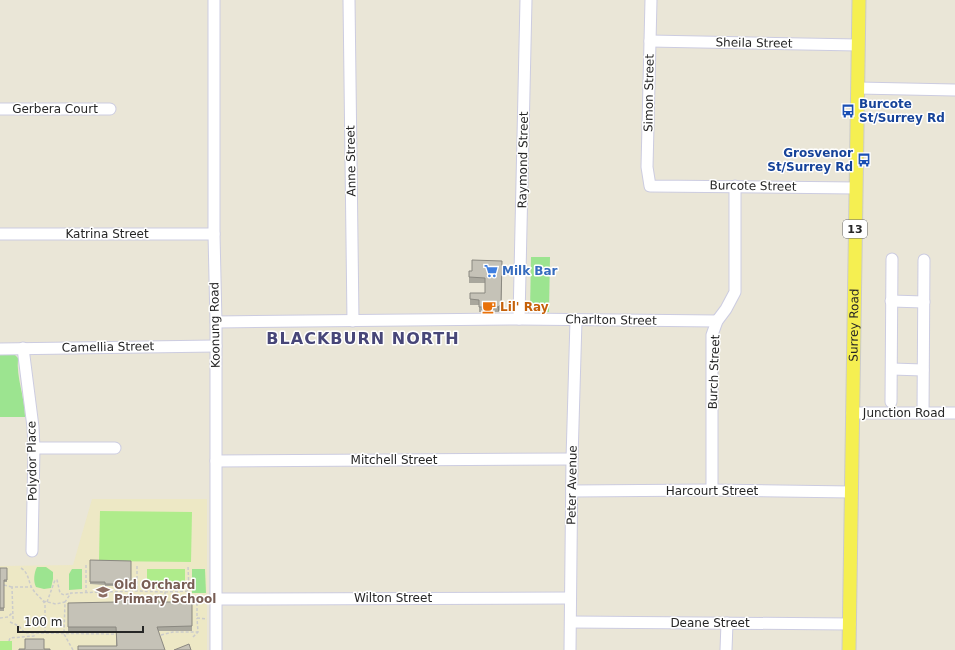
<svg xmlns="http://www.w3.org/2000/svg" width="955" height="650" viewBox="0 0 955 650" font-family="'DejaVu Sans',sans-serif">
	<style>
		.education { fill: #ede8c5 }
		.green { fill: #9ce490 }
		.pitch { fill: #afec8b }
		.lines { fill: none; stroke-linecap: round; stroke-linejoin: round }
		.minor-casing { stroke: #cccce1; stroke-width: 13 }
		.major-casing { stroke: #cbcbcb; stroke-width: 15 }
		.path { stroke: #cbcbcb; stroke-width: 1.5; stroke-dasharray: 3 2; stroke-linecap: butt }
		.minor { stroke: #fff; stroke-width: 11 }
		.major { stroke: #f5ef51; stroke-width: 13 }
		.wall { fill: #a9a79d }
		.shaded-wall { fill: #8a8880 }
		.building { fill: #c5c2b7; stroke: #8a8880 }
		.labels { text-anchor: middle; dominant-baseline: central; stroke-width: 3; stroke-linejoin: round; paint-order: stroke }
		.shield { fill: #fff; stroke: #676767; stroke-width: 1 }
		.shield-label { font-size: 11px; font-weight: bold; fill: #262626 }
		.street-label { font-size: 12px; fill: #262626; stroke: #fff }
		.transit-label { font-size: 12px; font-weight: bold; fill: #164399; stroke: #fff; text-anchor: start }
		.shop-label { font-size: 12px; font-weight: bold; fill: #366cbe; stroke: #fff; text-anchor: start }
		.food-label { font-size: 12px; font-weight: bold; fill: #c56008; stroke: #fff; text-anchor: start }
		.education-label { font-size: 12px; font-weight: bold; fill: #785e54; stroke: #fff; text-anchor: start }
		.district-label { font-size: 16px; font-weight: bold; letter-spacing: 1px; fill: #474678; stroke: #fff }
	</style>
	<rect width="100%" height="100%" fill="#eae6d7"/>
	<polygon class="education" points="92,499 207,499 207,650 0,650 0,566 73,565"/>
	<g class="green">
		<polygon points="531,257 550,257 549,312 530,311"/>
		<path d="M0,354H14L18,358C16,378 25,397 25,417H0Z"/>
		<path d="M37,567H46L53,572V579L51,588L44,589L36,587C33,581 34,573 37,567Z"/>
		<polygon points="72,569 82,569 82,589 69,590 69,574"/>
		<polygon points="192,569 205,569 206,593 192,593"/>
	</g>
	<g class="pitch">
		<polygon points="100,511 192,512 191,562 99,561"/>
		<rect x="147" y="569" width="38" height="19"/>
		<rect x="0" y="641" width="12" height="9"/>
	</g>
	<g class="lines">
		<g class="minor-casing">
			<g id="minor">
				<polyline points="214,0 214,234 216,322 216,650"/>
				<polyline points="349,0 353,321"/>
				<polyline points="651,0 647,167 650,186 856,188"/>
				<polyline points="650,41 858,45"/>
				<polyline points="858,88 955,90"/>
				<polyline points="0,109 110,109"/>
				<polyline points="0,234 214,234"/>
				<polyline points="891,301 924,302"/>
				<polyline points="519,319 526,0"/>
				<polyline points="216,322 519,319 717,321"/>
				<polyline points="23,348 33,427 34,448 32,551"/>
				<polyline points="0,349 216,346"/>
				<polyline points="892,369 923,370"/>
				<polyline points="891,402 892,259"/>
				<polyline points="852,413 955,413"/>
				<polyline points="923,413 924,260"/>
				<polyline points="34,448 115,448"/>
				<polyline points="216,461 572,459"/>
				<polyline points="712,490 712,335 717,321 726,309 735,292 735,186"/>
				<polyline points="572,491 712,490 852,492"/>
				<polyline points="216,599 570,598"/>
				<polyline points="571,622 850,624"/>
				<polyline points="570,650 572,459 576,320"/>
				<polyline points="726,650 727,623"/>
			</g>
		</g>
		<g class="major-casing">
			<g id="major">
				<path id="s1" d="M849,650L859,0"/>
			</g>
		</g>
		<g class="path">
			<polyline points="137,566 137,591"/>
			<path d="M21,568C29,573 28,581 32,588C36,595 42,598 45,604V633"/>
			<polyline points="4,585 12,587"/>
			<polyline points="165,592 189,591 188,566"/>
			<polyline points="86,593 86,564"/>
			<polyline points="43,601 56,604 65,602"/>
			<polyline points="47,602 55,580 57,580 60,593 64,595 71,593"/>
			<polyline points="191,604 197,604 197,618 207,619"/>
			<polyline points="0,618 8,617 12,613"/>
			<polyline points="13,619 12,587 32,587"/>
			<polyline points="10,622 19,626 25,633 116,634"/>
			<polyline points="161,635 173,632 198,632"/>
			<polyline points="193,637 198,632 197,618"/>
			<polyline points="9,641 10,638 34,636 33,633"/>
			<polyline points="73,650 64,634 65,602 71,593 137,591 165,592 165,603"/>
		</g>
		<use href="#minor" class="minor"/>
		<use href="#major" class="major"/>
	</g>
	<g class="wall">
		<polygon points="502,261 501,309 498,312 479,312 479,305 470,305 470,293 485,293 485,283 469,283 469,271 472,271"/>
		<polygon points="90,560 131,561 131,586 105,586 105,585 90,584"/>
		<polygon points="0,568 7,568 7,582 4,582 4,611 0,611"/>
		<polygon points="192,602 192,631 158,631 116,646 116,631 68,631 68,603"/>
	</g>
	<polygon class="shaded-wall" points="502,261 501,309 498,312 498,307"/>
	<g class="building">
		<polygon points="472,260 502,261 501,304 498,307 479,307 479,300 470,299 470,293 485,293 485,278 469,277 469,271 472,271"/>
		<polygon points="90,560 131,561 131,584 105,584 105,582 90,582"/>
		<polygon points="0,568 7,568 7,580 4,580 4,608 0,608"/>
		<polygon points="117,600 158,600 158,602 192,602 192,626 157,627 165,650 78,650 78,646 117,646 116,627 68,627 68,603 117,602"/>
		<polygon points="25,639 44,639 44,649 50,649 50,650 19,650 19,649 25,649"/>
		<polygon points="189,644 191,650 174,650"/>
	</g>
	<defs>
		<g id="bus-bare" transform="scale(1.08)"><path d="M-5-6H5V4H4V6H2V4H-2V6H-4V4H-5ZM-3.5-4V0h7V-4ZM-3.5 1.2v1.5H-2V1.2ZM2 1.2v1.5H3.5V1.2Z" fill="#1a4fb4" stroke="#fff" stroke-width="2.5" paint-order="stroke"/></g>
		<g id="supermarket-bare" transform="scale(1.08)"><path d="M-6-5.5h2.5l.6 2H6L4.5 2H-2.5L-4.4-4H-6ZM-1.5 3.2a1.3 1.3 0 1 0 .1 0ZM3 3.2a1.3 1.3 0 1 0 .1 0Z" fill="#3f7fe0" stroke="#fff" stroke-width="2.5" paint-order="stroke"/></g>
		<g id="cafe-bare" transform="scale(1.08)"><path d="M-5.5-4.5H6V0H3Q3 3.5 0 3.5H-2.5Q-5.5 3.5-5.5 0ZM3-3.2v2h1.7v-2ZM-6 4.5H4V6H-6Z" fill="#e8710a" stroke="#fff" stroke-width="2.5" paint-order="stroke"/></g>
		<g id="school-bare" transform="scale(1.08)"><path d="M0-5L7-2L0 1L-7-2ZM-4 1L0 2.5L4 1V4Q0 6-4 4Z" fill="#8d6e63" stroke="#fff" stroke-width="2.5" paint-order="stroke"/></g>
	</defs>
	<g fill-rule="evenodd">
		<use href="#bus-bare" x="848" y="111"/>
		<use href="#bus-bare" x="864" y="160"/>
		<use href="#supermarket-bare" x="491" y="271"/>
		<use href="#cafe-bare" x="489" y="307"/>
		<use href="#school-bare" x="103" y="592"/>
	</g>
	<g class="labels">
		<rect class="shield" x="843" y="220" width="24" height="18" rx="3"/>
		<g class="shield-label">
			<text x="855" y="229">13</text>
		</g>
		<g class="street-label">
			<text transform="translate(754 43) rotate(1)">Sheila Street</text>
			<text transform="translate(649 93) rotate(-89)">Simon Street</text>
			<text x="55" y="109">Gerbera Court</text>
			<text transform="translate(523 160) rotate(-89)">Raymond Street</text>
			<text transform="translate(351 161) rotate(-91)">Anne Street</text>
			<text transform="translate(753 186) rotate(1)">Burcote Street</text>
			<text x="107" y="234">Katrina Street</text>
			<text transform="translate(611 320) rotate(1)">Charlton Street</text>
			<text transform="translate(215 325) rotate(-91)">Koonung Road</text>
			<text stroke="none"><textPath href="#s1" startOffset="325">Surrey Road</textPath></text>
			<text transform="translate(108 347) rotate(-1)">Camellia Street</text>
			<text transform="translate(714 372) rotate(-88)">Burch Street</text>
			<text x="904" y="413">Junction Road</text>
			<text x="394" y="460">Mitchell Street</text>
			<text transform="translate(32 461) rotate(-91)">Polydor Place</text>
			<text transform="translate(572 485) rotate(-89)">Peter Avenue</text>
			<text x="712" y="491">Harcourt Street</text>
			<text x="393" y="598">Wilton Street</text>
			<text x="710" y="623">Deane Street</text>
		</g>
		<g class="transit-label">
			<text x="859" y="104">Burcote<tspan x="859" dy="14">St/Surrey Rd</tspan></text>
			<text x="853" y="153" text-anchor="end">Grosvenor<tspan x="853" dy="14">St/Surrey Rd</tspan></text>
		</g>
		<g class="shop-label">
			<text x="502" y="271">Milk Bar</text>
		</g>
		<g class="food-label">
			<text x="500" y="307">Lil' Ray</text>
		</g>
		<g class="education-label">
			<text x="114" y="585">Old Orchard<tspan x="114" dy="14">Primary School</tspan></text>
		</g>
		<g class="district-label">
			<text x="363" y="338">BLACKBURN NORTH</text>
		</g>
	</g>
	<path d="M18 626v6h125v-6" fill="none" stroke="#262626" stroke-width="2"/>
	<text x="24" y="626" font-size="12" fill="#262626" stroke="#ffffff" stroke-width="3" paint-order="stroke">100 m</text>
</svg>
